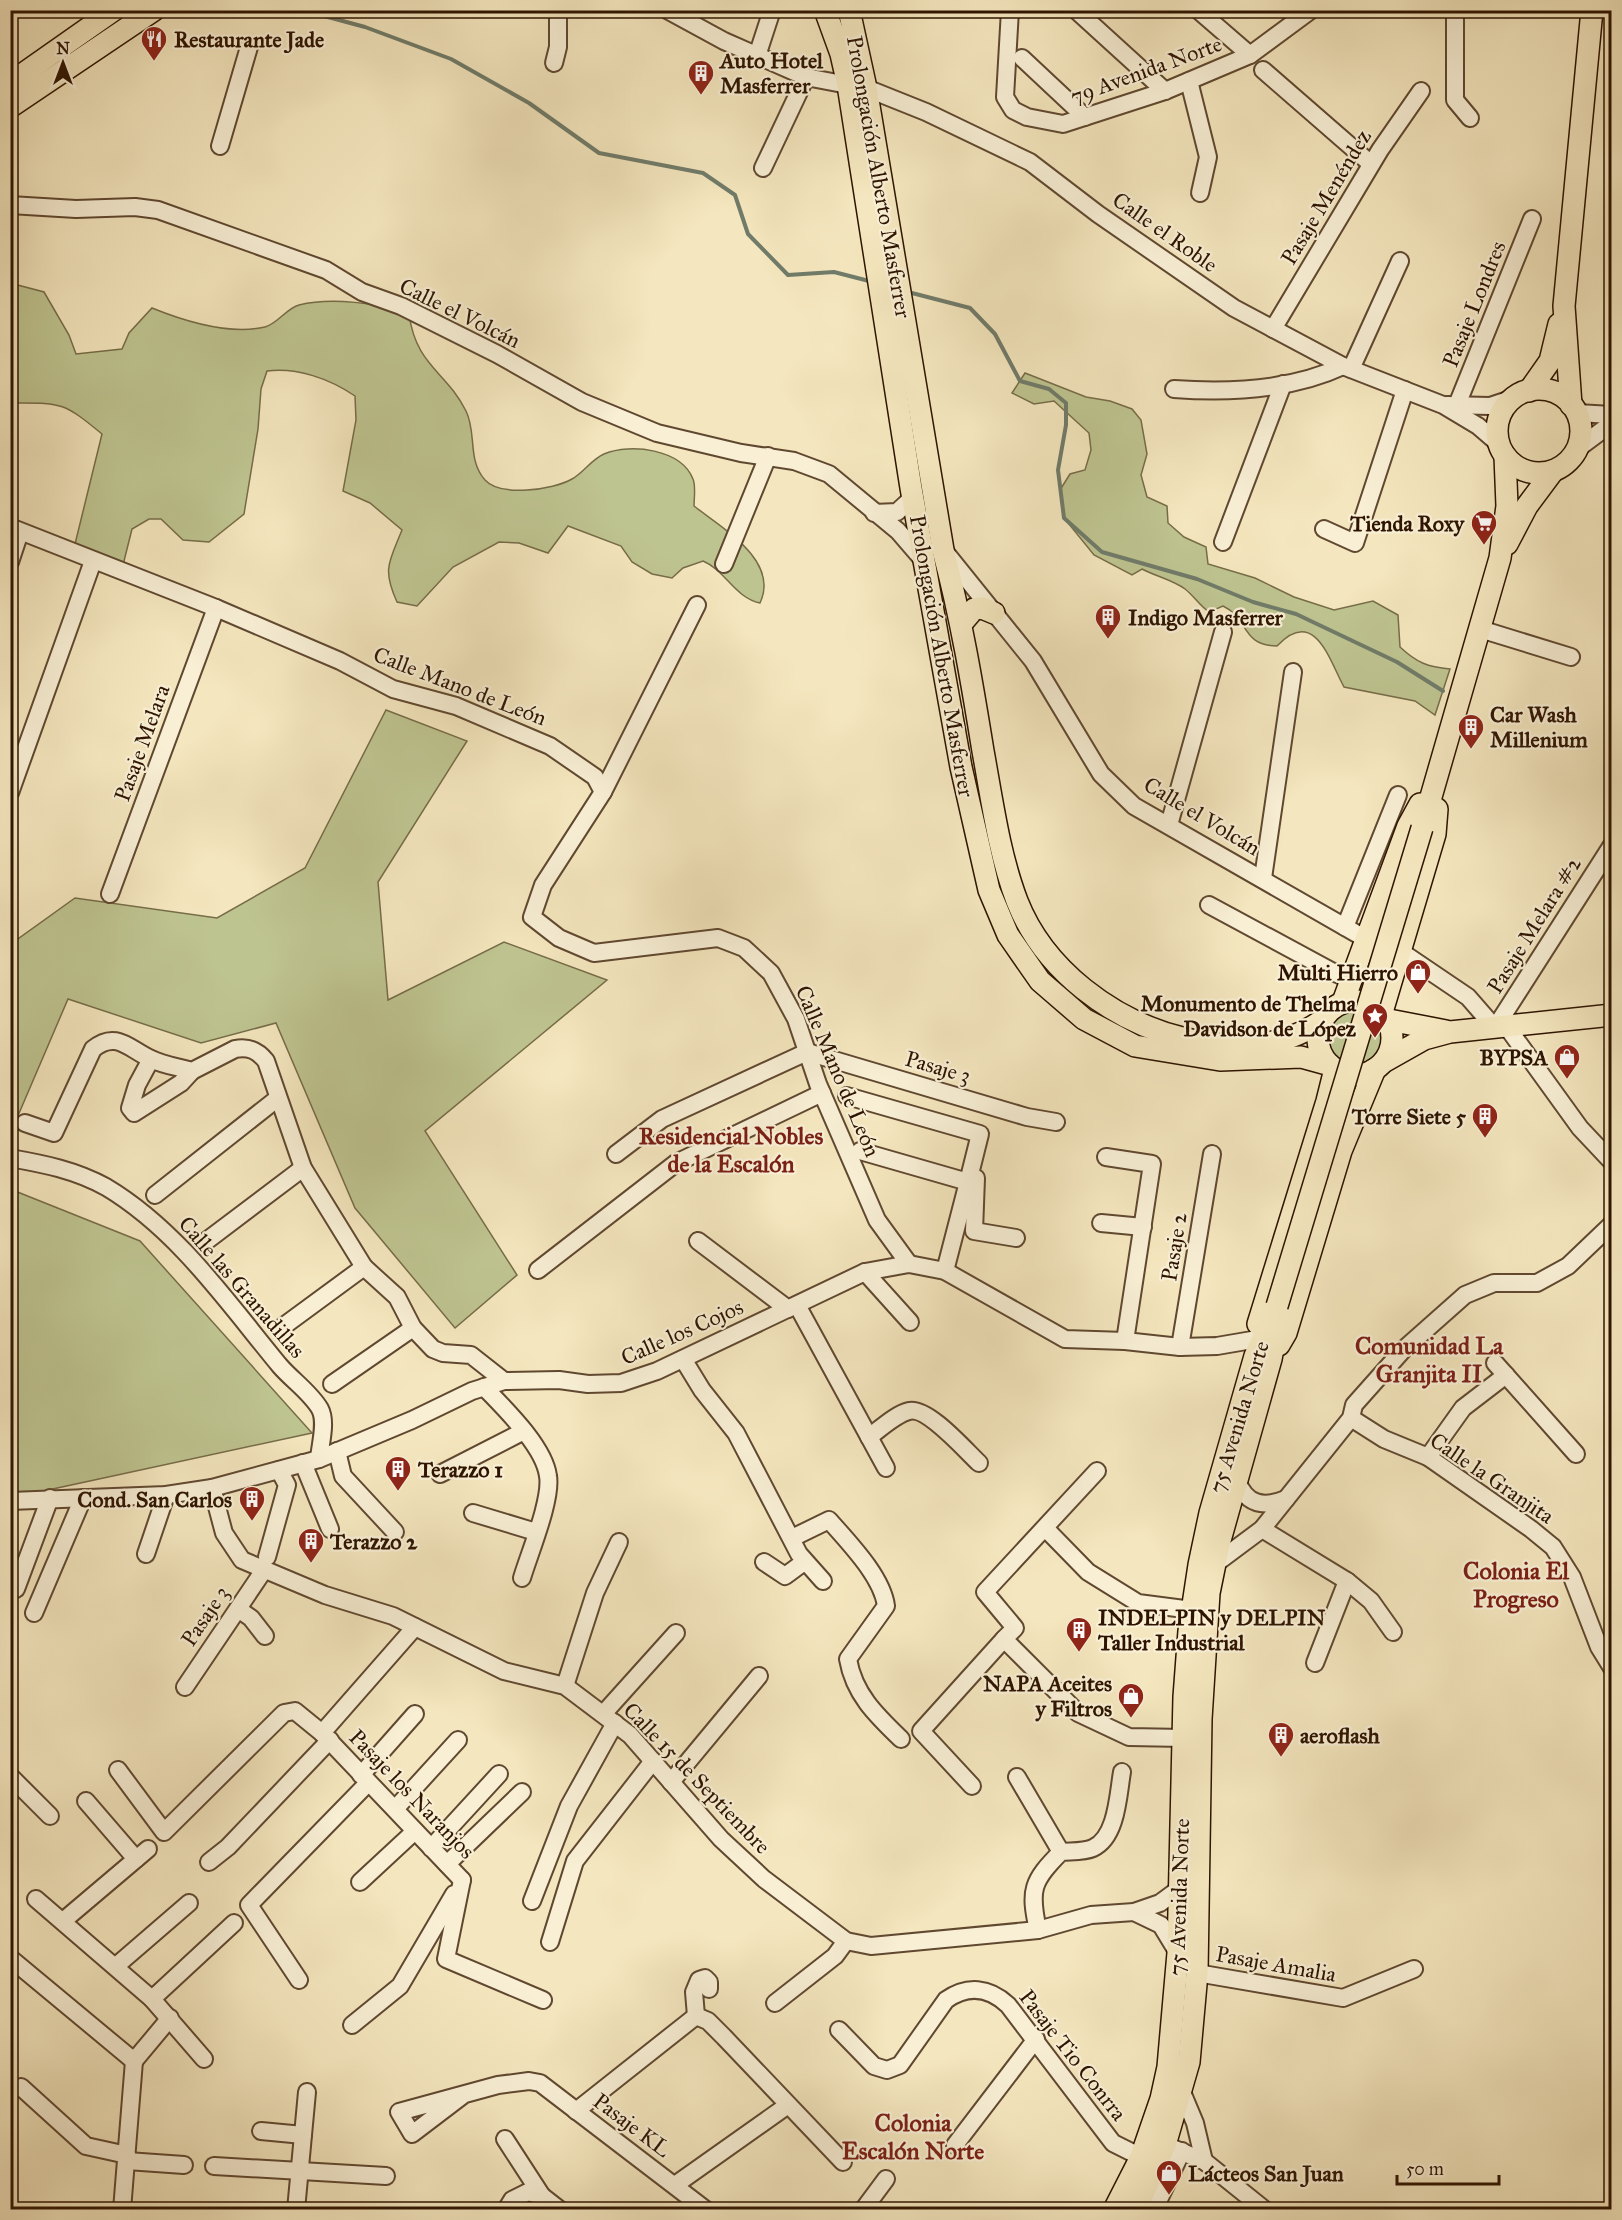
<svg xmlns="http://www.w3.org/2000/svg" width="1622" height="2220" viewBox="0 0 1622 2220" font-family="'IM FELL Great Primer',serif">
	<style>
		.green { fill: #bec490; stroke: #766c48; stroke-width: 1.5 }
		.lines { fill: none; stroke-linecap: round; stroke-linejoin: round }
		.stream { stroke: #707b69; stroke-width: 4 }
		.minor-casing { stroke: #604830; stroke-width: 20 }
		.major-casing { stroke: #2e1400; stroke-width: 24 }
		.minor { stroke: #f8efd5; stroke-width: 16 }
		.major { stroke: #f4e6be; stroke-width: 21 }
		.major-bridge-casing { stroke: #2e1400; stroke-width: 24; stroke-linecap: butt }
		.major-bridge { stroke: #f4e6be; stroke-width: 21 }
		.labels { text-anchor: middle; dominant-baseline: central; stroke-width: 4.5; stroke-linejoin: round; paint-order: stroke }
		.poi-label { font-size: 22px; font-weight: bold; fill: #2e1400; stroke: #f8efd5; text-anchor: start }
		.street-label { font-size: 22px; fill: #2e1400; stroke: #f8efd5 }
		.neighbourhood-label { font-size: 24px; font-weight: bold; fill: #7a1f14; stroke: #f8efd5 }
	</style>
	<rect width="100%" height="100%" fill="#f4e6be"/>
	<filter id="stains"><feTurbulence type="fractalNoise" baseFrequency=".00333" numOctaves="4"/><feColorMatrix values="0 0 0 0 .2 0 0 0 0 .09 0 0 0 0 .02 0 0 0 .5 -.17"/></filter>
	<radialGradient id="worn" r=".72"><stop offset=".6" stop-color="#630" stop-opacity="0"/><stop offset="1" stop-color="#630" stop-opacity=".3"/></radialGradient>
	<g class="green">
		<path d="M10,283L44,292L69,335L76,354L122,349L129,333L152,308C184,321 230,335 265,327C277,324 287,308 299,305C331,297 379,303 409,314C416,366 446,371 466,411C477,433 467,460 485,480C500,497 553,490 572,479C583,473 592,459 604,454C631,443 681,449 693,479C696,486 694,499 694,506C722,528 780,561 760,603C735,598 725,570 703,561L683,568L672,578L652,574L632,562L621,546L568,526L548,553L519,543L499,542L453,567L417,606L397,602C382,569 389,562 402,530L370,503L343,491L356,420L355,396C330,379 297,367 267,371L261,389L258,429L244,514L209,542L183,540L161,519H149L132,529L123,565L75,544L102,434C62,401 61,403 11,403Z"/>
		<path d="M1025,373L1086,397L1110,401L1132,409L1141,420L1147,454L1141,475L1147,497L1167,506L1168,523L1184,537L1206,547L1208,564L1255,578L1294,597L1334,610L1373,601L1398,615L1400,647C1417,663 1428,667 1450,669L1435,715L1415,701L1344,687C1330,662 1315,605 1277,646C1241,646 1249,618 1223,606L1209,612C1199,605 1194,596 1185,589C1173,580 1155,576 1142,569L1132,575L1094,555L1064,518L1060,490L1070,474L1085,470L1091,450L1089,433L1054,401L1034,404L1012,393Z"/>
		<polygon points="386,710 467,741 378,882 388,1000 504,942 607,980 425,1131 517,1275 455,1328 355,1208 276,1023 201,1043 68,999 11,1132 11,944 75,898 217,918 305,868"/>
		<circle cx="1357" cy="1039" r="30"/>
		<polygon points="10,1189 140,1241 312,1433 11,1498"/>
	</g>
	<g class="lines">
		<g class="stream">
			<polyline points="302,10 365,27 451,59 529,103 599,153 703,173 735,195 748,234 788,275 834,272 869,281"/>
			<polyline points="908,292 970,308 995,334 1020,381 1049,389 1066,403 1066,425 1058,470 1064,518 1102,552 1197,579 1253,602 1296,614 1397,662 1443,691"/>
		</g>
		<g class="minor-casing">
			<g id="minor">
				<polyline points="667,10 724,41 806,77 848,85"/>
				<polyline points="1010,10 1005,97 1013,110 1027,117 1063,124 1165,91 1250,55 1311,10"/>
				<polyline points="1076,10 1165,91"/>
				<polyline points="1198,10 1250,55"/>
				<polyline points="1455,10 1455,100 1470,118"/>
				<polyline points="757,56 772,10"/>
				<polyline points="1022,58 1085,117"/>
				<polyline points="554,63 558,47 558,10"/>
				<polyline points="1263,70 1371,164"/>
				<polyline points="1189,81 1208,157 1200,193"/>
				<polyline points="866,88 926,112 1030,162 1098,214 1234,308 1343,366 1443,405 1478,426 1499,444"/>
				<polyline points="220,146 249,47"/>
				<polyline points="763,168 806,77"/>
				<polyline points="10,205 76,209 135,207 158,210 326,270 362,292 401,306 497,354 582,402 657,433 741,453 794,461 829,474 898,531 923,560"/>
				<polyline points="1273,329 1380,150 1421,91"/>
				<polyline points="1351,369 1400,261"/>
				<path d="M1174,389C1229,393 1292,390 1343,366"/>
				<polyline points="1447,405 1490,406 1514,398"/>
				<polyline points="1457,405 1532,219"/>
				<polyline points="1577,413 1612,415"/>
				<polyline points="1577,449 1612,423"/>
				<polyline points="874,513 897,512 909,501 912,492"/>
				<polyline points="10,527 216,608 340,661 393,689 456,706 550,746 595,777 603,792 543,885 532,917 559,938 594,953 718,938 744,948 771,973 796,1019 818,1084 877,1220 909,1264"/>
				<polyline points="1324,529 1355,543 1405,390"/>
				<polyline points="1223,542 1283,384"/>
				<polyline points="946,553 1033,661 1101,774 1134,806 1366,939"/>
				<polyline points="10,562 20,532"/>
				<polyline points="724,564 768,456"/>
				<polyline points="1480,629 1571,657"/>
				<polyline points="603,792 697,605"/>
				<polyline points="10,793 93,561"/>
				<polyline points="1169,825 1223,632"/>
				<polyline points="1263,878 1293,672"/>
				<polyline points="110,894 216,608"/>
				<polyline points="1209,905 1335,973 1352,980"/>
				<polyline points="1345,927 1398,795"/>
				<polyline points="1400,951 1468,997 1495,1028 1612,845"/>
				<polyline points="1507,1027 1580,1128 1612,1162"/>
				<polyline points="151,1059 137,1085 130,1108 134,1113 181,1083 192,1071"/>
				<polyline points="847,1096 980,1134 968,1182"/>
				<path d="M25,1123L54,1133L93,1049C116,1030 129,1049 151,1059C163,1065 178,1067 192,1071L235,1049C249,1046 258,1051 266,1061L303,1168L364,1267L397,1297L413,1328L433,1349L443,1353L471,1355L504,1381"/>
				<polyline points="860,1151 968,1182 945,1271"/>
				<polyline points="616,1154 662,1119 807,1052 1027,1117 1056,1122"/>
				<polyline points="1106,1157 1152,1164 1125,1341"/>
				<path d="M10,1158C44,1164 75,1170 106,1187C178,1230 227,1302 280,1366C292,1380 311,1393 320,1409C327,1422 320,1445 319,1459"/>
				<polyline points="976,1178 974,1231 1016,1238"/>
				<polyline points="155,1195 278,1098"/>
				<polyline points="1101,1223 1143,1227"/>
				<polyline points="698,1241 788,1309"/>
				<polyline points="205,1242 303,1168"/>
				<polyline points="538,1270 676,1163 822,1093"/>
				<polyline points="865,1272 910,1322"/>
				<polyline points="797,1305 886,1468"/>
				<polyline points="281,1328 364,1267"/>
				<polyline points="1180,1347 1212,1154"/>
				<polyline points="683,1359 702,1390 736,1433 799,1554 823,1581"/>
				<polyline points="1495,1363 1576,1454"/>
				<polyline points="332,1384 413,1328"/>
				<path d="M484,1387C504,1408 544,1446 548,1476C552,1500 529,1554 522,1578"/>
				<polyline points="1351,1418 1384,1439 1428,1457 1531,1529 1553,1547 1572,1577 1599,1647 1612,1668"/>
				<path d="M869,1437C880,1429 896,1414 909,1411C927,1406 966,1451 979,1463"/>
				<polyline points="337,1451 343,1476 395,1532"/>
				<polyline points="1428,1457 1463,1408 1506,1375"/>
				<polyline points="303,1463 330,1529"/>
				<polyline points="1097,1471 985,1592 1015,1628 1004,1639 1078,1713 1129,1737 1184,1738"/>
				<polyline points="440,1474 524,1431"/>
				<path d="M1237,1481C1247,1505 1263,1508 1286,1499"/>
				<polyline points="212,1488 224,1533 242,1560 325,1595 393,1616 504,1671 565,1686 630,1735 721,1839 764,1879 846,1941 871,1946 1038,1930 1091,1915 1134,1912 1160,1903 1179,1889"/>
				<polyline points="10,1501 166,1495 212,1488 319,1459 412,1420 472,1391 504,1381 559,1380 588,1384 621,1383 657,1371 865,1272 909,1264 945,1271 1065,1339 1125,1341 1180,1347 1217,1346 1252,1340"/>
				<polyline points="473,1513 536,1532"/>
				<polyline points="1045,1528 1088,1572 1138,1603 1192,1610"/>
				<polyline points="1262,1529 1347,1581 1371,1601 1393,1632"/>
				<path d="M792,1538L829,1520C848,1542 882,1576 886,1606L848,1659C854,1694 876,1715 901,1739"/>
				<polyline points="146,1554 166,1495"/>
				<polyline points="267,1557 287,1485 279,1470"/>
				<polyline points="764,1562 785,1576 804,1562"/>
				<polyline points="1215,1564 1262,1529 1351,1418 1354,1405 1403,1350 1465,1295 1494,1283 1537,1283 1568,1266 1612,1224"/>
				<polyline points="16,1589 50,1498"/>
				<polyline points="238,1609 251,1618 265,1636"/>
				<polyline points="34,1613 83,1498"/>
				<polyline points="415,1627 322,1733 462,1880"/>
				<polyline points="1315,1663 1347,1581"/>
				<polyline points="565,1686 595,1593 619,1542"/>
				<polyline points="185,1687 264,1570"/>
				<polyline points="604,1713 676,1633"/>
				<polyline points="118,1770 164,1832 284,1713 295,1711 322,1733"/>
				<polyline points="361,1775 415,1714"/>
				<polyline points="10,1776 50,1816"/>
				<polyline points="1017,1777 1061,1852"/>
				<polyline points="671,1782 759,1676"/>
				<polyline points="972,1786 921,1731 1004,1639"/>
				<polyline points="86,1801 136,1859"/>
				<polyline points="395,1809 458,1740"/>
				<polyline points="431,1848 499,1774"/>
				<polyline points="209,1862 228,1847 330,1740"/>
				<polyline points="447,1864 522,1792"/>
				<polyline points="462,1880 446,1959 543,2000"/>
				<polyline points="360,1882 415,1831"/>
				<polyline points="36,1899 152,1999 204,2059"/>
				<polyline points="532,1901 569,1806 615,1723"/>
				<polyline points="1134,1912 1161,1925 1178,1953"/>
				<polyline points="63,1921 148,1849"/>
				<path d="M1038,1930C1029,1890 1032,1881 1061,1852C1071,1851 1084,1852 1093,1848C1117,1837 1118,1795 1122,1772"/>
				<polyline points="550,1942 575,1861 653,1761"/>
				<polyline points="10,1958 134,2061"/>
				<polyline points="116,1966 189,1903"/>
				<polyline points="1197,1973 1343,1998 1414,1969"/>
				<polyline points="299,1980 249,1905 368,1783"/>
				<polyline points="152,1999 234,1923"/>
				<polyline points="775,2003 835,1956 846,1941"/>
				<polyline points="696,2016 708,2021 724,2037 843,2162"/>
				<polyline points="696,2016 694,1992 699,1980 705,1978 709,1982 709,1989"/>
				<polyline points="352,2025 400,1986 454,1894"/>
				<path d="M839,2030L874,2066L887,2070L900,2065L946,2000C967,1985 989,1987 1008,2005L1113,2143L1141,2157"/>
				<polyline points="134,2061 170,2018"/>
				<polyline points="21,2087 86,2146 127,2155"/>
				<polyline points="1182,2092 1195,2123 1204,2161"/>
				<polyline points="462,2096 412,2134 399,2112 498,2085 529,2081 540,2083 706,2210"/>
				<polyline points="576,2111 696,2016"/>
				<polyline points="261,2131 303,2135"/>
				<polyline points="505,2139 542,2196"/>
				<polyline points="955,2145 1036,2039"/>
				<polyline points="1165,2145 1204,2161 1265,2210"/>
				<polyline points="127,2161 184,2165"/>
				<polyline points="214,2166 386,2176"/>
				<polyline points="675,2185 788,2105"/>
				<polyline points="122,2210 134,2061"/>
				<polyline points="296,2210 307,2092"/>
				<polyline points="506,2210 512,2200 528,2192 542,2196 560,2210"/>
				<polyline points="863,2210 886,2179"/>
				<polyline points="1154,2210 1182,2151"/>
			</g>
		</g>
		<g class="major-casing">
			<g id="major">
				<polyline points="825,10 841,54 848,85 911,488 961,767 989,890 1008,935 1040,981 1084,1019 1135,1046 1220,1060 1301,1057 1330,1065"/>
				<path d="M849,10L866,88L943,550C961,617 972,683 983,751C992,800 999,854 1017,901C1044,970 1113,1021 1182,1038C1229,1050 1281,1050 1321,1021"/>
				<polyline points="10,83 114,10"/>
				<polyline points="10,107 154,10"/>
				<circle cx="1539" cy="431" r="42"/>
				<polyline points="1529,391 1550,361 1559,324"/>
				<polyline points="1571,405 1564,306 1592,10"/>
				<polyline points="1507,544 1527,506 1553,471"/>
				<polyline points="962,623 974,609 982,608 994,613"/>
				<polyline points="1422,828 1500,558 1507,506 1505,456"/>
				<circle cx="1355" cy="1038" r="37"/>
				<polyline points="1343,1002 1408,826 1420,804"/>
				<polyline points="1382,1012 1435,834 1437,809"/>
				<polyline points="1389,1020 1446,1031"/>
				<polyline points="1385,1061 1424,1039 1450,1032 1612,1015"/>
				<polyline points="1258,1324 1327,1101 1335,1069"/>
				<polyline points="1279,1345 1286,1333 1341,1151 1375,1069"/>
				<polyline points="1114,2210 1141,2157 1161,2099 1168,2067 1178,1953 1184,1697 1189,1631 1199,1565 1210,1513 1255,1356 1277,1306"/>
				<polyline points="1136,2210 1165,2145 1189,2062 1197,1973 1201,1719 1209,1593 1219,1544 1271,1359 1277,1326"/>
			</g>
		</g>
		<use href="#minor" class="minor"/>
		<use href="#major" class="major"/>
		<g class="major-bridge-casing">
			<polyline id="major-bridge" points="1277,1306 1422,828"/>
		</g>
		<use href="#major-bridge" class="major-bridge"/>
	</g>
	<defs>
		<g id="restaurant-pin" transform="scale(1.35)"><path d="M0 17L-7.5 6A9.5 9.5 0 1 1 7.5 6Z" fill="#8f2418" stroke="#f8efd5"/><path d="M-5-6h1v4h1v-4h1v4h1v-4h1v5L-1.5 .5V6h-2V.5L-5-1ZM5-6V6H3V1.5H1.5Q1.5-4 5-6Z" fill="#fff"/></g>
		<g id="building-pin" transform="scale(1.35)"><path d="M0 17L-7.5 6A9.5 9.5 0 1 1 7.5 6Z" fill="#8f2418" stroke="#f8efd5"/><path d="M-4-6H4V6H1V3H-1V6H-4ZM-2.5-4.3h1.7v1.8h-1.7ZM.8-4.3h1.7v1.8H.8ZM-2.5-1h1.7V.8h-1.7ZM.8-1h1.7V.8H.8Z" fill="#fff"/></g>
		<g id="supermarket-pin" transform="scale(1.35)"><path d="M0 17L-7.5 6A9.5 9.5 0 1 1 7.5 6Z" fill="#8f2418" stroke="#f8efd5"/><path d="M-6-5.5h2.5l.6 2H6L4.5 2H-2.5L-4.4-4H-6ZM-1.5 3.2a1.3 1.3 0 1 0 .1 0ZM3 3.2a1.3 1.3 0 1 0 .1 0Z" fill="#fff"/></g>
		<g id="shop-pin" transform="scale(1.35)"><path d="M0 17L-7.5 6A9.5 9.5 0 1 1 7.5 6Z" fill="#8f2418" stroke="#f8efd5"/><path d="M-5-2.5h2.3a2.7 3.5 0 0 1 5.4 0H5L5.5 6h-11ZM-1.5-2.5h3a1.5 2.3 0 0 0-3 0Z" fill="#fff"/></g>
		<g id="sight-pin" transform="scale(1.35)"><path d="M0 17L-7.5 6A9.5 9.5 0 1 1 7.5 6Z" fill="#8f2418" stroke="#f8efd5"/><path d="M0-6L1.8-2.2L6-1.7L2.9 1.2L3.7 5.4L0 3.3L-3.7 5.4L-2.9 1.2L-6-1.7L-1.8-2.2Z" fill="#fff"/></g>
	</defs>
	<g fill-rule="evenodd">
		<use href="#restaurant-pin" x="154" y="39"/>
		<use href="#building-pin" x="701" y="73"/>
		<use href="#supermarket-pin" x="1484" y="523"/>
		<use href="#building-pin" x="1108" y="617"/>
		<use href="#building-pin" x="1471" y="727"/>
		<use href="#shop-pin" x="1418" y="972"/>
		<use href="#sight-pin" x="1375" y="1016"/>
		<use href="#shop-pin" x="1567" y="1057"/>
		<use href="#building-pin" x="1485" y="1116"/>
		<use href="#building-pin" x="398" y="1469"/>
		<use href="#building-pin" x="252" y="1499"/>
		<use href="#building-pin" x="311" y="1541"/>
		<use href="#building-pin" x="1079" y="1630"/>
		<use href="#shop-pin" x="1131" y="1696"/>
		<use href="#building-pin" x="1281" y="1735"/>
		<use href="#shop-pin" x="1169" y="2173"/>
	</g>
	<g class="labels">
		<g class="poi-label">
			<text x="174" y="39">Restaurante Jade</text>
			<text x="720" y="60">Auto Hotel<tspan x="720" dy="25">Masferrer</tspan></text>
			<text x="1464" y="523" text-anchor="end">Tienda Roxy</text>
			<text x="1128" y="617">Indigo Masferrer</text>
			<text x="1490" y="714">Car Wash<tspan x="1490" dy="25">Millenium</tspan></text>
			<text x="1398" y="972" text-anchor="end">Multi Hierro</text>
			<text x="1356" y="1003" text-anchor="end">Monumento de Thelma<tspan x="1356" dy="25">Davidson de López</tspan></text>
			<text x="1548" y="1057" text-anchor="end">BYPSA</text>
			<text x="1466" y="1116" text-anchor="end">Torre Siete 5</text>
			<text x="418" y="1469">Terazzo 1</text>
			<text x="232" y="1499" text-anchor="end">Cond. San Carlos</text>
			<text x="330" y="1541">Terazzo 2</text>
			<text x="1098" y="1617">INDELPIN y DELPIN<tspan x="1098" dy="25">Taller Industrial</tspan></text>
			<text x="1112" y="1683" text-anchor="end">NAPA Aceites<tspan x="1112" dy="25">y Filtros</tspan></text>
			<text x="1300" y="1735">aeroflash</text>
			<text x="1188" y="2173">Lácteos San Juan</text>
		</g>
		<g class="street-label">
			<text transform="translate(1146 70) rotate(-20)">79 Avenida Norte</text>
			<text transform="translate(879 177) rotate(80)">Prolongación Alberto Masferrer</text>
			<text transform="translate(1326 197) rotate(-59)">Pasaje Menéndez</text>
			<text transform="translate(1165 232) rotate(35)">Calle el Roble</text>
			<text transform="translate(1474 304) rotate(-68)">Pasaje Londres</text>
			<text transform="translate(460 313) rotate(26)">Calle el Volcán</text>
			<text transform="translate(942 656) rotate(80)">Prolongación Alberto Masferrer</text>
			<text transform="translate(460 686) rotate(21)">Calle Mano de León</text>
			<text transform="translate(142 743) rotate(-70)">Pasaje Melara</text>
			<text transform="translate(1202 816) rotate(31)">Calle el Volcán</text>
			<text transform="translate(1534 925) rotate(-58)">Pasaje Melara #2</text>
			<text transform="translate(938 1067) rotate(16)">Pasaje 3</text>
			<text transform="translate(838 1071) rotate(67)">Calle Mano de León</text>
			<text transform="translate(1174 1247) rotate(-81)">Pasaje 2</text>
			<text transform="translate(242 1287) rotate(49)">Calle las Granadillas</text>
			<text transform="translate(682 1332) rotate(-24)">Calle los Cojos</text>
			<text transform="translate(1239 1417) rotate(-73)">75 Avenida Norte</text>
			<text transform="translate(1492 1478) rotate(34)">Calle la Granjita</text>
			<text transform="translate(205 1616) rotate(-56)">Pasaje 3</text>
			<text transform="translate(697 1778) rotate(46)">Calle 15 de Septiembre</text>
			<text transform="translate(412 1794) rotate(46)">Pasaje los Naranjos</text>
			<text transform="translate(1179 1897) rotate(-88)">75 Avenida Norte</text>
			<text transform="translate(1276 1964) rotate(10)">Pasaje Amalia</text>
			<text transform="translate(1073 2055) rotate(52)">Pasaje Tio Conrra</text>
			<text transform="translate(632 2125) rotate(37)">Pasaje KL</text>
		</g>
		<g class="neighbourhood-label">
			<text x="731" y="1136">Residencial Nobles<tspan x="731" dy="28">de la Escalón</tspan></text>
			<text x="1429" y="1346">Comunidad La<tspan x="1429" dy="28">Granjita II</tspan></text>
			<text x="1516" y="1571">Colonia El<tspan x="1516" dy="28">Progreso</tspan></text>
			<text x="913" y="2123">Colonia<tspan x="913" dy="28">Escalón Norte</tspan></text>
		</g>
	</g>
	<rect width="1622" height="2220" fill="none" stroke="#f4e6be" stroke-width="36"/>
	<rect x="12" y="12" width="1598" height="2196" fill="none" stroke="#2e1400" stroke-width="3"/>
	<rect x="18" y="18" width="1586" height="2184" fill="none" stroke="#2e1400" stroke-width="1.5"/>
	<g transform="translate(63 63)" stroke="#f8efd5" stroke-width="4.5" paint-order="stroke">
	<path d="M0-4.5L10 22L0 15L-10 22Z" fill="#2e1400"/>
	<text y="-9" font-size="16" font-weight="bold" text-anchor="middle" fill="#2e1400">N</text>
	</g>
	<path d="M1397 2175v9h102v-9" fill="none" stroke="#2e1400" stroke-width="3"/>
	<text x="1406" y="2175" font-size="18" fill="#2e1400" stroke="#f8efd5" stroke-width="4.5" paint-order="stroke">50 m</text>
	<rect width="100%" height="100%" filter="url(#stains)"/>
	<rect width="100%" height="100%" fill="url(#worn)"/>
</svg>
